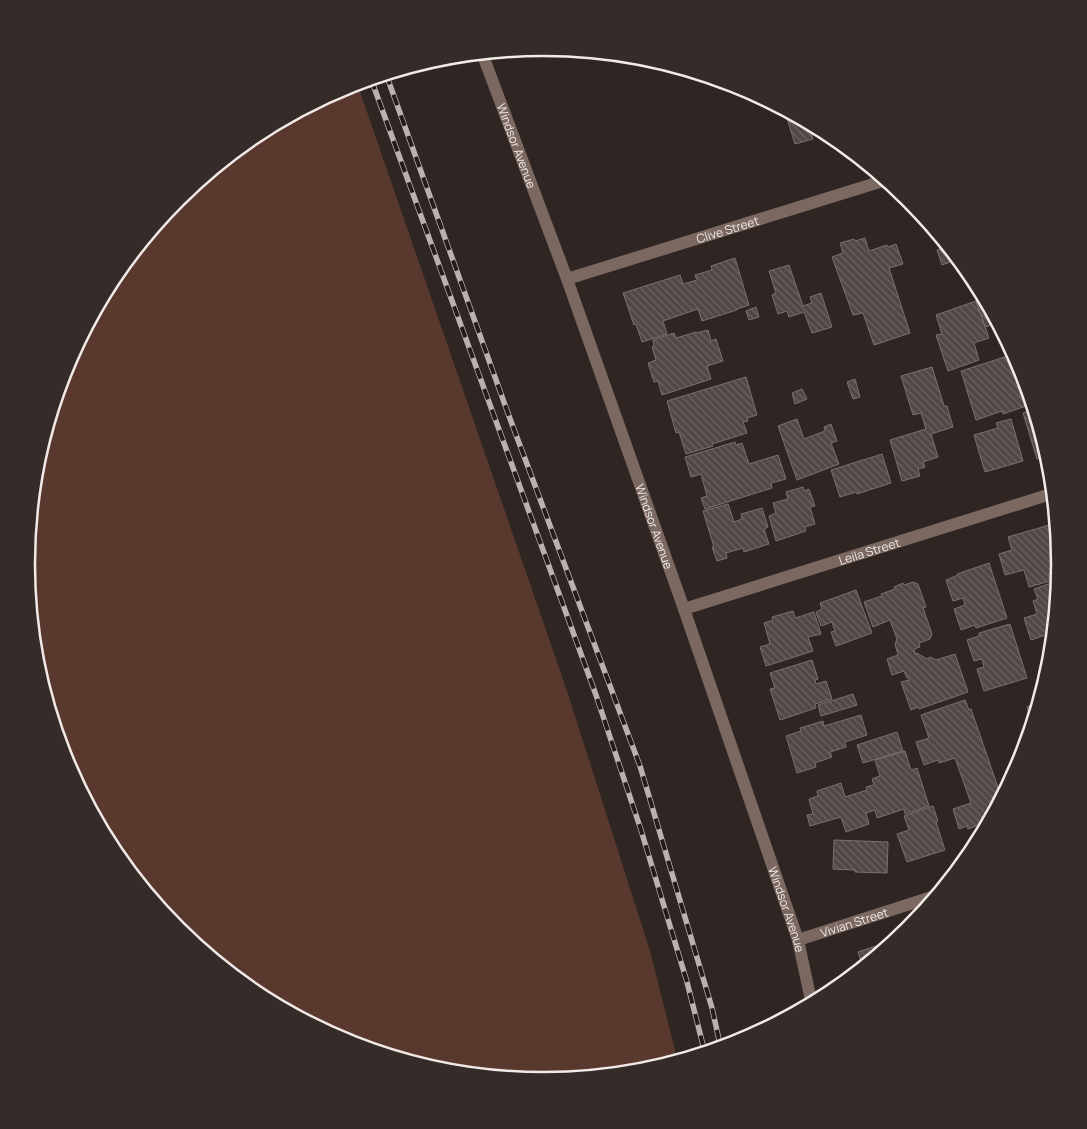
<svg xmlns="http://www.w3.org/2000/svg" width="1087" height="1129" viewBox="0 0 1087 1129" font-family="Manrope,sans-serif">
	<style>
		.grass { fill: #59392d }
		.building { fill: url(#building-back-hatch); stroke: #7b706c }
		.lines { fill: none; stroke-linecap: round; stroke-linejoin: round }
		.minor { stroke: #7a6861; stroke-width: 12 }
		.rail-casing { stroke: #bab2b0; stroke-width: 5.5 }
		.rail { stroke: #251c19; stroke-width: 4; stroke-dasharray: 11; stroke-linecap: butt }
		.labels { text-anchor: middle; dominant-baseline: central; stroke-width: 4; stroke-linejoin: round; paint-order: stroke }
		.street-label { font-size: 12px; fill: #f1eae8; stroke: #251c19 }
		.rim { fill: none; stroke: #f1eae8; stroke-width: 2.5 }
	</style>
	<defs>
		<pattern id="building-back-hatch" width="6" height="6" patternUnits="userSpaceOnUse" patternTransform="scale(1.25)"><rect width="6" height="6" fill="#524744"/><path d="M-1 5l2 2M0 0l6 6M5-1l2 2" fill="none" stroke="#6b625f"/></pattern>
	</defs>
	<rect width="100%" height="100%" fill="#2f2623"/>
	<polygon class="grass" points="357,83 567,691 650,951 678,1062 644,1072 543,1082 442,1072 345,1042 256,994 178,930 113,852 66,762 36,665 26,565 36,463 66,366 114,277 178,199 256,134 346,87"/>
	<g class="building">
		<polygon points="784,109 817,127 810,129 813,139 795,144"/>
		<polygon points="865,238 869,251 887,245 888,247 896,244 903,264 889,268 910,333 874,345 863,313 853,315 832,257 843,253 840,243 854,239 855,241"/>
		<polygon points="948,246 959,259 942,265 937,250"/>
		<polygon points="735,258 749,305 737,309 737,310 702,321 698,309 663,321 667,334 642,342 636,324 634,325 623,293 680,275 683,284 697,280 695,275 712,270 711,266"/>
		<polygon points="789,265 803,306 812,303 810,297 821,293 832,327 812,333 804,312 789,317 787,311 778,314 772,295 776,293 769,271"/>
		<polygon points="985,298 998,323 985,327 976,301"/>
		<polygon points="976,301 989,338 974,343 979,360 948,371 936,335 942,334 936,315"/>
		<polygon points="756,307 759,317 749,320 746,311"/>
		<polygon points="708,330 711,341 716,339 723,361 707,366 711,379 662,395 658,381 654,382 648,363 656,360 652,347 654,346 653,340 674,333 676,338 696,332 696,333"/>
		<polygon points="1014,354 1021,367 1033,406 1030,407 1029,405 1003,414 1002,411 976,420 961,371"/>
		<polygon points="932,367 944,406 947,406 953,427 931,434 938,457 923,462 925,467 918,469 920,476 902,481 890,440 926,429 921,413 913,415 901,376"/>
		<polygon points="746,377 757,415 747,418 748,421 743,422 747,433 712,444 713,446 686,454 679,432 676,433 667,401"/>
		<polygon points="855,379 860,397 853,399 847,382"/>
		<polygon points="802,389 807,399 795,404 792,393"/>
		<polygon points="1034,409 1048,456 1037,459 1023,413"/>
		<polygon points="797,419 804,439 825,431 824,427 831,424 837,441 831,443 839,464 797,480 778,426"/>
		<polygon points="1011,419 1023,461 985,472 974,435 998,428 996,423"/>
		<polygon points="735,442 736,445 742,443 749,464 778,455 786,479 771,483 772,488 705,509 701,498 707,496 701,474 691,477 685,457"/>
		<polygon points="882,454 891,483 857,494 856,492 840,497 831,470"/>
		<polygon points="803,487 804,491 809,489 815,506 810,507 815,524 805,527 806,531 776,541 769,516 776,513 773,503 788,499 786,492"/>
		<polygon points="728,504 734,522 742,519 741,514 762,508 768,527 764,529 769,544 744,552 743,548 726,553 727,558 717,561 712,547 714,547 703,511"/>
		<polygon points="1056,523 1061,565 1059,578 1057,579 1054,572 1048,574 1050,581 1029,587 1024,570 1005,575 999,554 1012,550 1008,537"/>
		<polygon points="989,563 1007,618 976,628 975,625 961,630 954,609 965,605 963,598 953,601 946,580 958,575 957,574"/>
		<polygon points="1057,581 1059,586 1054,632 1031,640 1024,618 1037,614 1033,601 1038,599 1034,589"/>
		<polygon points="913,582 918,584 926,607 923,608 932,634 930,639 919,643 920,647 914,649 916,655 917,653 927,659 930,657 936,660 955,654 968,692 919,709 918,707 911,710 901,682 910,680 907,678 904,671 892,675 887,659 898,655 895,644 897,639 890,620 873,627 864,602 882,596 881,594 895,589 894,587 903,583 904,585"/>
		<polygon points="856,590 872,633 836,646 831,632 835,631 832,622 821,626 816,612 822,609 820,603"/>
		<polygon points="793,611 795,618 814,612 821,634 808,637 813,651 766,666 760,647 770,644 764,623 773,620 772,617"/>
		<polygon points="1010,624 1027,678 984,691 977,669 984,667 982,659 974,661 967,640 979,636 979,633"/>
		<polygon points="812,660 818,679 815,680 816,684 826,681 832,699 815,704 816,708 780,720 770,689 775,688 770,673"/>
		<polygon points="853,694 857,705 821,716 818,705"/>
		<polygon points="965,700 969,710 971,709 1002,799 990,821 968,829 967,826 959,829 953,809 971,803 955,758 939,763 938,760 924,765 916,742 929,738 921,715"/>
		<polygon points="1039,703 1033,725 1027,707"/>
		<polygon points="861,715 867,735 845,742 846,747 830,752 832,757 815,763 816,767 797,773 786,736 801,731 800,728 823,721 824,726"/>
		<polygon points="897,732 903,751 863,763 857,745"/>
		<polygon points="905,751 911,770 917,768 929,806 905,814 904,809 877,818 875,810 866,813 869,824 846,832 841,817 810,826 807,815 813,814 809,799 818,796 817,791 841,783 845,797 867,790 866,787 874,785 872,779 880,776 875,760"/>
		<polygon points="933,806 938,821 936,822 945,850 907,862 897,834 909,830 904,816"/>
		<polygon points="834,840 888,842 887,873 855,872 855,870 833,869"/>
		<polygon points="900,938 860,971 858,965 862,964 858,952"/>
	</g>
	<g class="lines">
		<g class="minor">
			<path id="s1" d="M482,53L567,279L684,609L798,940L812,1005"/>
			<path id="s2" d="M567,279L886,180"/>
			<path id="s3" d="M684,609L1054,493"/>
			<path id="s4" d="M798,940L938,895"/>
		</g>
		<g class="rail-casing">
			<g id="rail">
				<polyline points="386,74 509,416 640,766 712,1008 721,1049"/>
				<polyline points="371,79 596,695 641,830 687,982 705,1053"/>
			</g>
		</g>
		<use href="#rail" class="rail"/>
	</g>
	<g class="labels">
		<g class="street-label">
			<text stroke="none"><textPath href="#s1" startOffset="99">Windsor Avenue</textPath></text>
			<text stroke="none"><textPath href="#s2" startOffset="168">Clive Street</textPath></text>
			<text stroke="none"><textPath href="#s1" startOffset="504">Windsor Avenue</textPath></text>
			<text stroke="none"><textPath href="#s3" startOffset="194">Leila Street</textPath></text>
			<text stroke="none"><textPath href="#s1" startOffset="909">Windsor Avenue</textPath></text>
			<text stroke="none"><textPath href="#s4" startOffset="59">Vivian Street</textPath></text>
		</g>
	</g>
	<path d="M0 0H1087V1129H0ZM35 564a508 508 0 1 1 1016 0a508 508 0 1 1-1016 0Z" fill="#352c2a" fill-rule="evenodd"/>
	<path class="rim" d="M35 564a508 508 0 1 1 1016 0a508 508 0 1 1-1016 0Z"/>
</svg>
